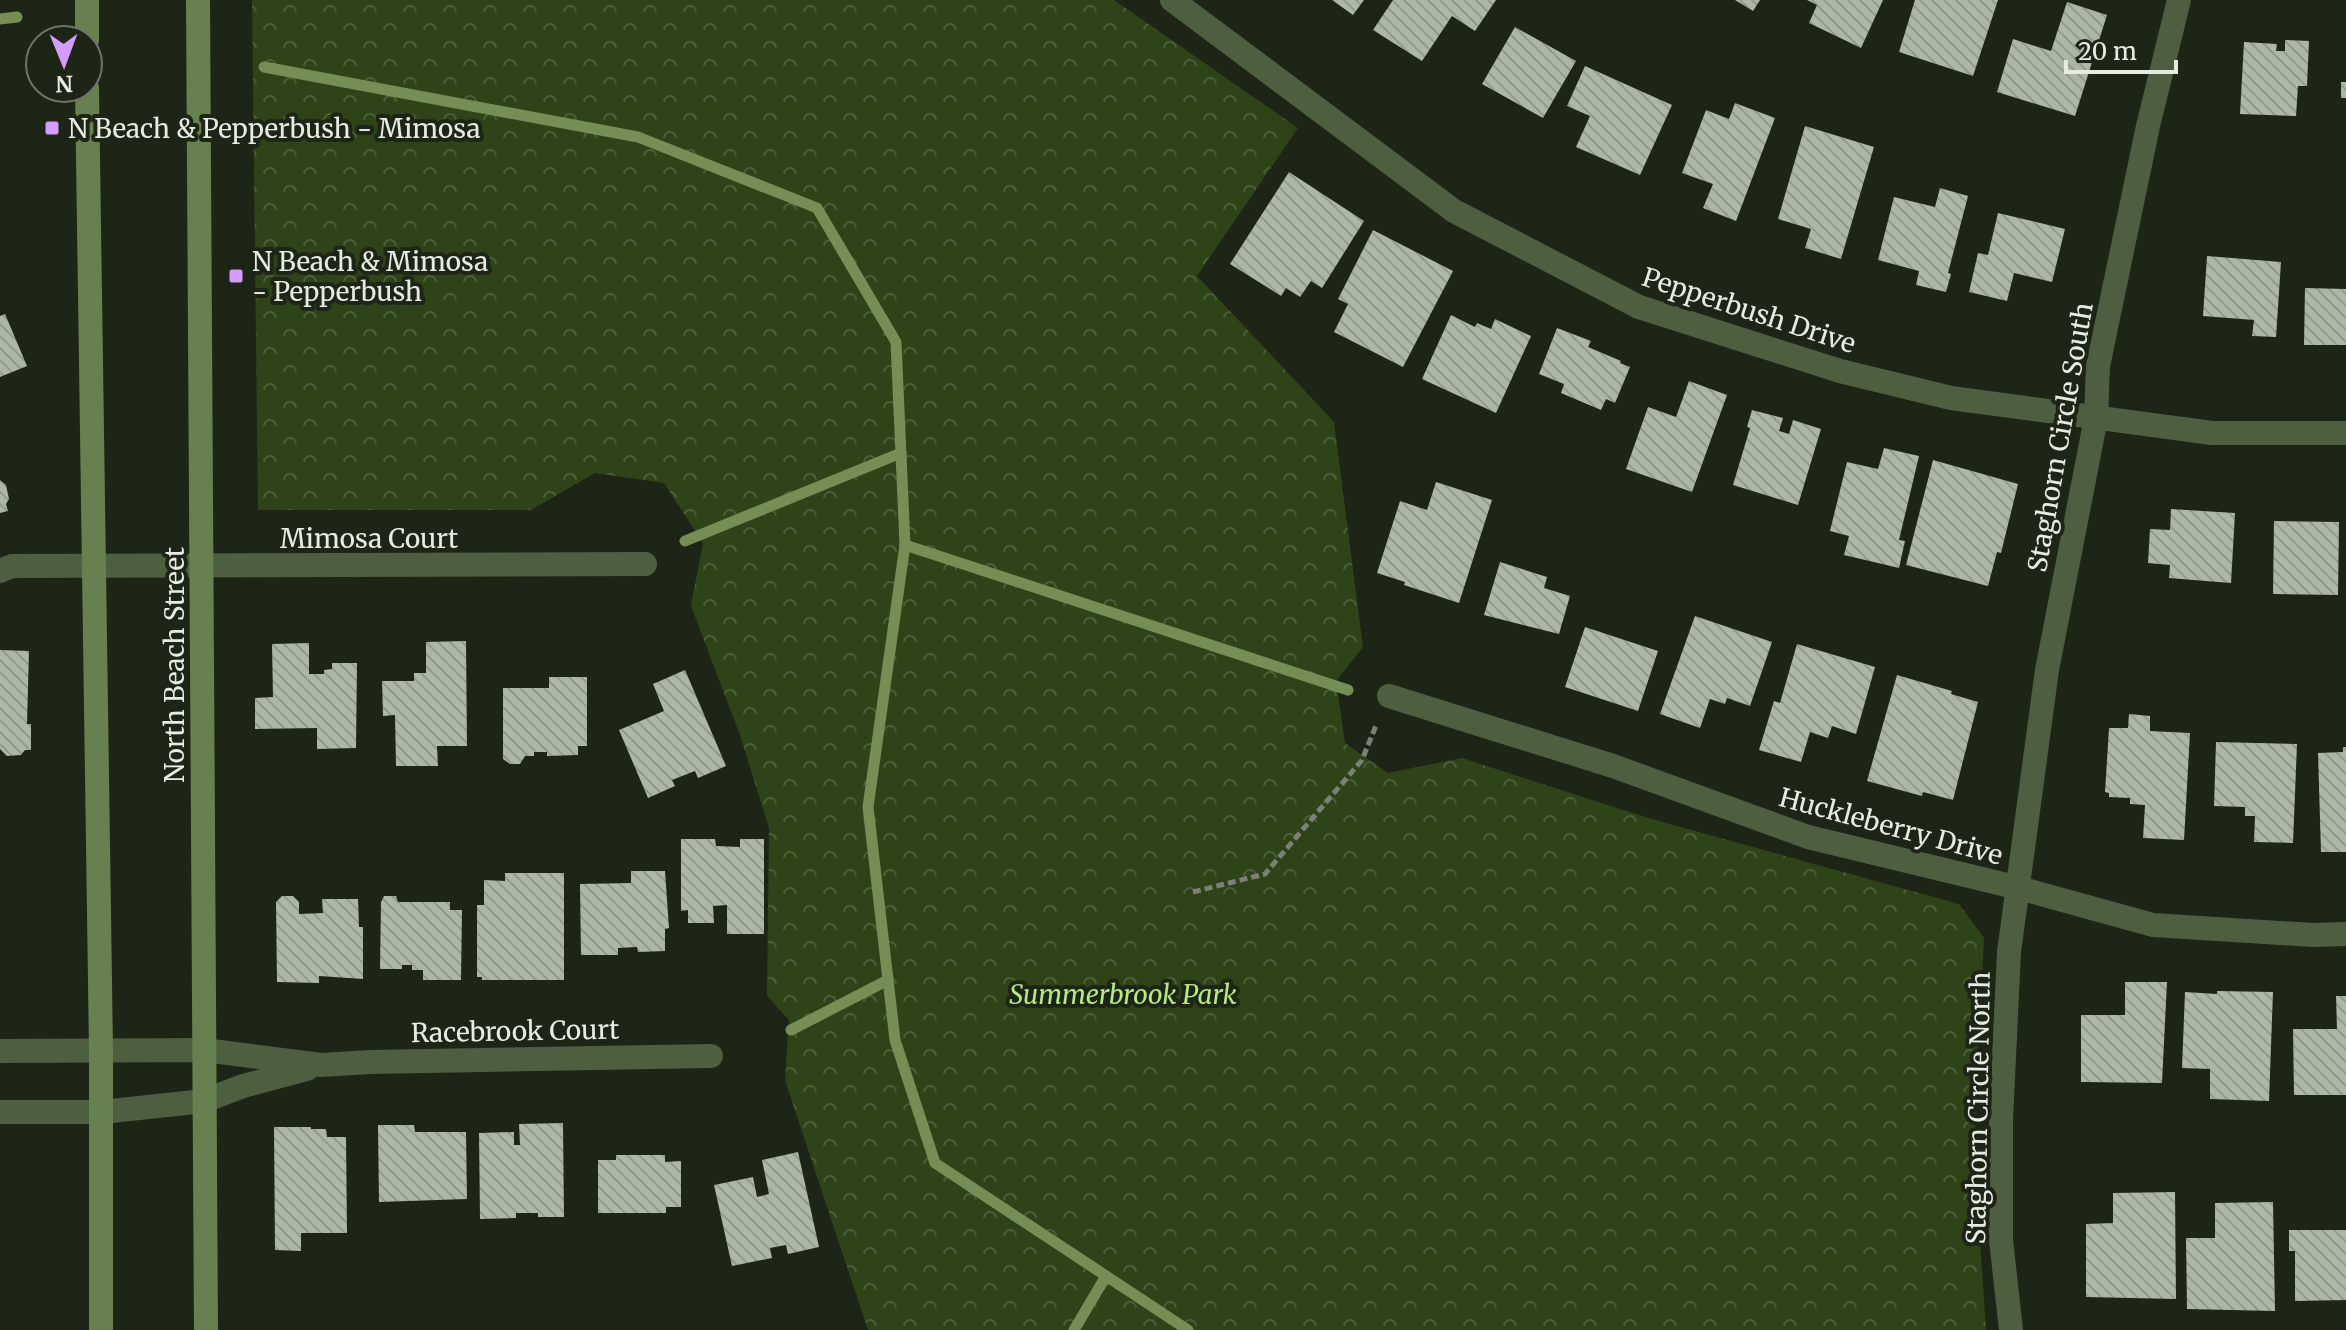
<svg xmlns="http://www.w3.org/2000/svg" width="2346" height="1330" viewBox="0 0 2346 1330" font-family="Merriweather,serif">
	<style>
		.park { fill: url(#park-crowns) }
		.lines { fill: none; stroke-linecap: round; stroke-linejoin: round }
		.stream { stroke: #748e55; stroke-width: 11 }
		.building { fill: url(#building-back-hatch) }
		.path { stroke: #7b8176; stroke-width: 5; stroke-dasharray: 8 4; stroke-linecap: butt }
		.street { stroke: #4e5e40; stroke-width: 24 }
		.secondary { stroke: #678050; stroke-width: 24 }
		.poi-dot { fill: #d59cfb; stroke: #1d2517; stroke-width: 3 }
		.labels { text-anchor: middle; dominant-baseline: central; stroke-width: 8; stroke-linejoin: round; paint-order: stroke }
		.poi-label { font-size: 26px; fill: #e7ece3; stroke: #1d2517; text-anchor: start }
		.street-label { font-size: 26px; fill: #e7ece3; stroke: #1d2517 }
		.park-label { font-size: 26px; font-style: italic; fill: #b5e982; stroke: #1d2517 }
	</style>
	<defs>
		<pattern id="park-crowns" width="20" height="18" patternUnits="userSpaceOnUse" patternTransform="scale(2)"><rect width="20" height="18" fill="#2e4318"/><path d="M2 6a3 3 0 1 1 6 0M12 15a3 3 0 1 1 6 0" fill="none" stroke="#4c5e39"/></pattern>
		<pattern id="building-back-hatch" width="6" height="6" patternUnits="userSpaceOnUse" patternTransform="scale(2)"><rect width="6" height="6" fill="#adb7a5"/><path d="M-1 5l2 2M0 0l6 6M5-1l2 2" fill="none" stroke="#939b8d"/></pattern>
	</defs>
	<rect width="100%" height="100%" fill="#1d2517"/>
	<polygon class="park" points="252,0 1114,0 1298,128 1197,276 1334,422 1363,647 1336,681 1345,743 1388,773 1462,758 1648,818 1959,904 1984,938 1974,1148 1986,1330 868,1330 785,1080 789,1020 767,996 769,828 740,735 691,606 703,543 664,483 595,473 531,510 258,510"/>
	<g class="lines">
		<g class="stream">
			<polyline points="0,19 17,17"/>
			<polyline points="264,67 638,137 817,208 896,342 905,545 868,807 895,1040 935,1163 1188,1330"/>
			<polyline points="685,541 901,453"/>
			<polyline points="905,545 1348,690"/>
			<polyline points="791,1030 888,980"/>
			<polyline points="1074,1330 1106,1276"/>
		</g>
	</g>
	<g class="building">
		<polygon points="1332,0 1364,0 1353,15"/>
		<polygon points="1393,0 1496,0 1475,31 1452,16 1422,61 1373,30"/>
		<polygon points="1735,0 1760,0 1753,11"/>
		<polygon points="1807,0 1883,0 1861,48 1809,23 1817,5"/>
		<polygon points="1915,0 1998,0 1973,76 1899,52"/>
		<polygon points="2067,2 2107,15 2075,116 1997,92 2013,39 2051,51"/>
		<polygon points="1515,27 1576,61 1543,118 1482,84"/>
		<polygon points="2285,40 2309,41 2307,86 2298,86 2296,116 2240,114 2244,42 2277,44 2276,51 2285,51"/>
		<polygon points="1585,66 1672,105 1640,175 1576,147 1590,116 1567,106"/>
		<rect x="2341" y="82" width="5" height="16"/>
		<polygon points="1735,103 1775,118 1736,221 1703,208 1713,184 1682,173 1706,110 1729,119"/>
		<polygon points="1805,126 1874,147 1841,259 1805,248 1811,229 1778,219"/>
		<polygon points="1289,172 1364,221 1322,288 1311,281 1300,297 1286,288 1281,296 1230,264"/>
		<polygon points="1940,188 1968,196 1948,273 1951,274 1946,292 1916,285 1919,271 1878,260 1894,197 1935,207"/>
		<polygon points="1998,213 2065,229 2052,282 2014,273 2007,301 1969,292 1978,253 1988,255"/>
		<polygon points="1373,230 1453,271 1403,367 1334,332 1348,304 1338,299"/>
		<polygon points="2207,256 2281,262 2276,337 2252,336 2254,320 2203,316"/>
		<polygon points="2305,288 2346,289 2346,345 2304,345"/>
		<polygon points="5,314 27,366 0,377 0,316"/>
		<polygon points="1451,315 1475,327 1477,323 1491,329 1495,319 1531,336 1496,413 1422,379"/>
		<polygon points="1557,328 1591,341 1588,347 1621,361 1620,363 1630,367 1615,403 1606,399 1601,410 1561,393 1564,384 1539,374"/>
		<polygon points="1689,381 1727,395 1692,492 1626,469 1648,407 1676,417"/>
		<polygon points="1752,410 1783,418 1779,431 1789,434 1793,420 1821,429 1798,505 1733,485 1750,428 1747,427"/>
		<polygon points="1884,448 1919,456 1899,540 1905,541 1899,568 1844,555 1849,536 1830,531 1847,462 1878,469"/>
		<polygon points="1933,460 2018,484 2001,553 1997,552 1988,586 1906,565"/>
		<polygon points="0,480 6,485 9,499 6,504 8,511 0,513"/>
		<polygon points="1436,482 1492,500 1459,603 1404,585 1405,582 1377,573 1400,501 1427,510"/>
		<polygon points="2171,509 2235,513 2231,583 2169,578 2170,565 2148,563 2150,529 2170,530"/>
		<polygon points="2274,521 2339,522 2338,595 2273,594"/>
		<polygon points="1500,562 1547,577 1544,588 1570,596 1559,634 1484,615"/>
		<polygon points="1695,616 1772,642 1750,706 1727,698 1725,704 1710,699 1700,728 1660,714"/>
		<polygon points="1585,627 1658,651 1638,711 1565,687"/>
		<polygon points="466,641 467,746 437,746 438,766 396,766 395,715 383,716 382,681 414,681 414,673 426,673 426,642"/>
		<polygon points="309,643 309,674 324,674 324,670 332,669 332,663 357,663 356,748 317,749 317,728 255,729 255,698 273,697 272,644"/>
		<polygon points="1797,644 1875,667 1856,734 1832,726 1828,738 1810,732 1801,762 1759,750 1774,701 1780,703"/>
		<polygon points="0,650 29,651 27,724 31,724 31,750 25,750 21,755 7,756 0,749"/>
		<polygon points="685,670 726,766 698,778 695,771 672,780 675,786 648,798 619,730 664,711 653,684"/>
		<polygon points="1897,675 1952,691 1951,694 1978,702 1953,800 1923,792 1922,796 1867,781"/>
		<polygon points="549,677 587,677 587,746 578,746 578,755 547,756 547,752 534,752 534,756 525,756 520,764 510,764 503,759 503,688 549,688"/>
		<polygon points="2129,714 2150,716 2150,731 2190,733 2184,840 2143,838 2145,805 2130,804 2130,798 2109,797 2109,793 2105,792 2109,728 2128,728"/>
		<polygon points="2216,742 2297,744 2293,843 2254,842 2255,816 2245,816 2245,807 2214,806"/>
		<polygon points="2343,747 2346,747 2346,852 2321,852 2318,753 2343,752"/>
		<polygon points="681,839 715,839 716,846 740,847 740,839 764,839 764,934 727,934 727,905 713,906 714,923 688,923 688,910 681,911"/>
		<polygon points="631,871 665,871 669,928 665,929 665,951 638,952 637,947 618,948 618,955 581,955 580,884 631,883"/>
		<polygon points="505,873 564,873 564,980 482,980 482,977 477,977 477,905 484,905 484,880 505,881"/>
		<polygon points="282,896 293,896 299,902 299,914 323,913 322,899 358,899 359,927 363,927 363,979 319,976 319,983 277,982 276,902"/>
		<polygon points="384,896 396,896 398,902 450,902 450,910 462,910 461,980 423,980 423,970 412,970 412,965 402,965 402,969 380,969 381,902"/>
		<polygon points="2125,982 2167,982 2162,1083 2081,1082 2081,1015 2125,1015"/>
		<polygon points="2217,991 2273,992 2269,1101 2210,1099 2210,1069 2182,1068 2185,992 2217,994"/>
		<polygon points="2336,996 2346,996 2346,1095 2294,1095 2293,1029 2337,1029"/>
		<polygon points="563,1123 564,1217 538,1217 538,1213 516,1213 516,1218 480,1219 479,1133 514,1132 514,1145 520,1145 519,1124"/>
		<polygon points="378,1125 414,1125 415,1132 466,1132 467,1199 379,1202"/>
		<polygon points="274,1127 311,1127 311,1129 326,1129 327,1137 346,1137 347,1233 301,1233 301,1251 275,1250"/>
		<polygon points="798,1152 819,1247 788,1254 786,1245 770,1248 772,1258 732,1266 714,1185 753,1177 757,1197 769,1194 762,1160"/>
		<polygon points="616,1155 665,1155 665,1162 681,1161 681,1207 666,1207 666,1213 598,1213 598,1160 616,1160"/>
		<polygon points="2175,1192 2176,1299 2086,1297 2086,1224 2113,1223 2113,1193"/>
		<polygon points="2273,1202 2275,1311 2187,1309 2186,1238 2215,1238 2215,1203"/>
		<polygon points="2289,1230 2346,1230 2346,1300 2295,1301 2295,1251 2289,1251"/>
	</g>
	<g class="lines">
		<polyline class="path" points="1193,892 1265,874 1362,760 1377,723"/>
		<g class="street">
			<polyline points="1172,0 1454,211 1639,307 1840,371 1951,398 2212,433 2346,433"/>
			<polyline points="0,571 12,566 645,564"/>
			<polyline points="1389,696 1613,766 1808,837 2019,888 2153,925 2313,935 2346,934"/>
			<polyline points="0,1051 204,1050 321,1065 371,1062 711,1056"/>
			<polyline points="0,1112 102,1112 204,1101 243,1086 307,1069"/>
			<polyline points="2011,1330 2001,1240 2001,1120 2009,952 2047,670 2096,418 2098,366 2148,126 2179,0"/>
		</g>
		<g class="secondary">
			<polyline points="87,0 87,40"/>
			<polyline points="198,0 206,1330"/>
			<polyline points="87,88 101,1051 101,1330"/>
		</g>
	</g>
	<g class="poi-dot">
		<rect x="44" y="120" width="16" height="16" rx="4"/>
		<rect x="228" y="268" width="16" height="16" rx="4"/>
	</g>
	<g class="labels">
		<g class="poi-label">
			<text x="68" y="128">N Beach &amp; Pepperbush - Mimosa</text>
			<text x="252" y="261">N Beach &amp; Mimosa<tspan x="252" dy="30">- Pepperbush</tspan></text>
		</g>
		<g class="street-label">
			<text transform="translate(1749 310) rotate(18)">Pepperbush Drive</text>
			<text transform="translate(2060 437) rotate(-80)">Staghorn Circle South</text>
			<text x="369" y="538">Mimosa Court</text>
			<text transform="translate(174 665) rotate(-90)">North Beach Street</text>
			<text transform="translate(1891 826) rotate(15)">Huckleberry Drive</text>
			<text transform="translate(515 1031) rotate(-1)">Racebrook Court</text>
			<text transform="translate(1978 1108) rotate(-89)">Staghorn Circle North</text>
		</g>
		<g class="park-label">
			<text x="1123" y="994">Summerbrook Park</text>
		</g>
	</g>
	<g transform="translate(64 64) rotate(179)"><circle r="38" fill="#1d2517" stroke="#6e7569" stroke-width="2"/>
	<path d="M0-6L14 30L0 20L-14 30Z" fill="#d59cfb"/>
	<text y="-12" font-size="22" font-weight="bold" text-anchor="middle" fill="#e7ece3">N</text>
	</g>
	<path d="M2066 60v12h110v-12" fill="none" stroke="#e7ece3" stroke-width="4"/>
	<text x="2078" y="60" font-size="24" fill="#e7ece3" stroke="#1d2517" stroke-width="6" paint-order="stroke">20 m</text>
</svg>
